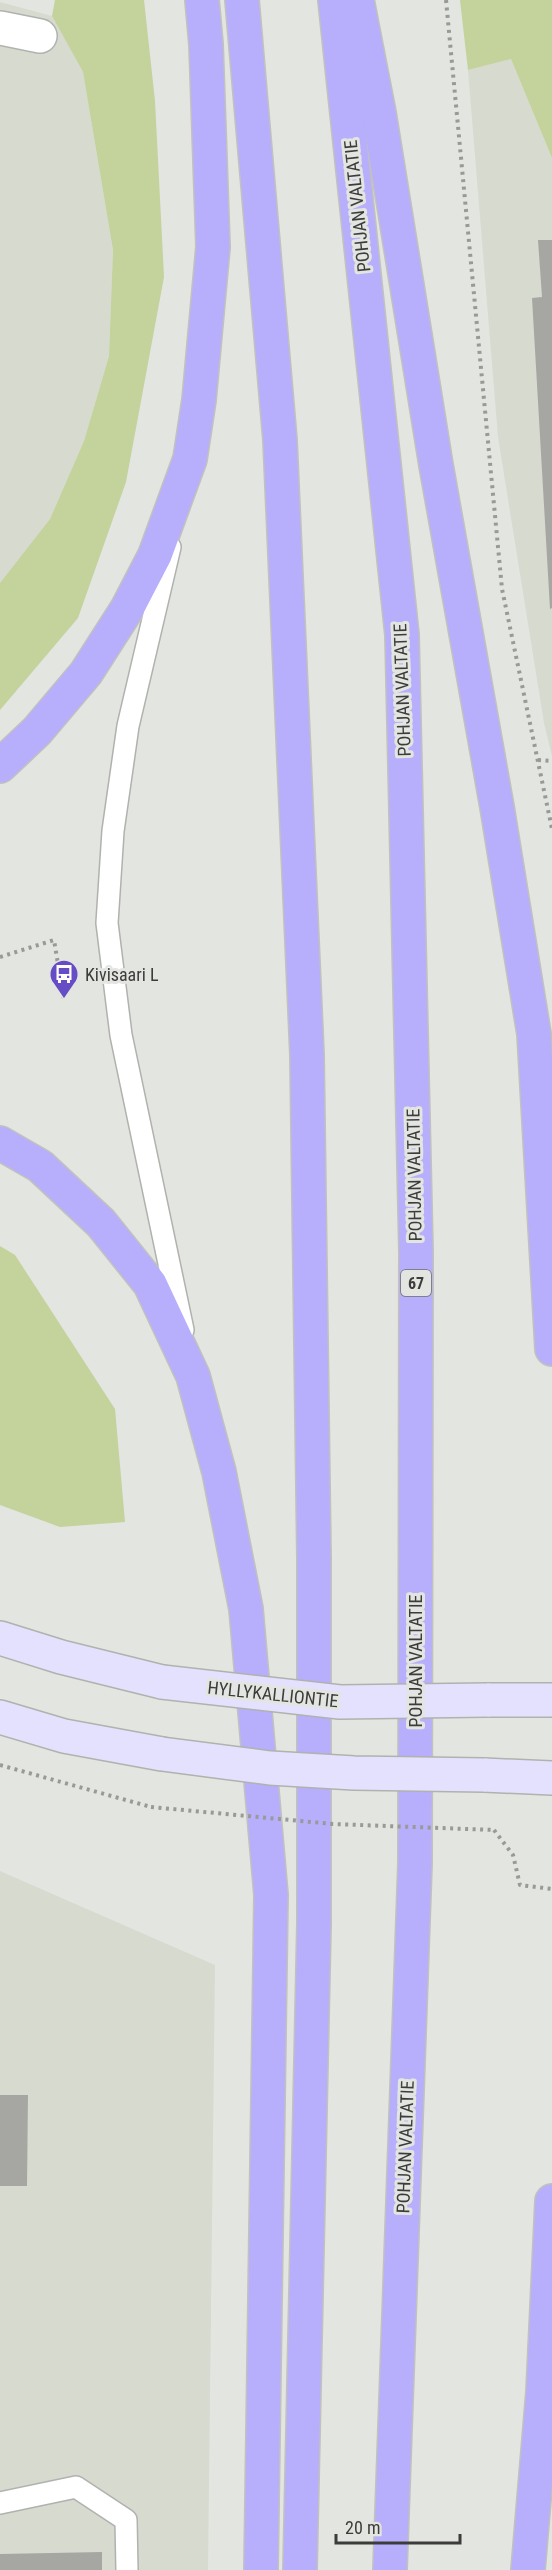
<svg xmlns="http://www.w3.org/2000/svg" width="552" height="2570" viewBox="0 0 552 2570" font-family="'Roboto Condensed',sans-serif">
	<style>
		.built { fill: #d7dacf }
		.green { fill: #c4d29c }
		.building { fill: #a6a7a3 }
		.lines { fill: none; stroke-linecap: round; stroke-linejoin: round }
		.service-casing { stroke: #b0b2ae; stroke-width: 24 }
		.minor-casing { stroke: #b0b2ae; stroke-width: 36 }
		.secondary-casing { stroke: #b0b2ae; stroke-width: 36 }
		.trunk-casing { stroke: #c1c1c0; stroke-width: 36 }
		.path { stroke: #999a97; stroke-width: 4; stroke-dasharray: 3 4.5; stroke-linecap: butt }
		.service { stroke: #fff; stroke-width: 21 }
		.minor { stroke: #fff; stroke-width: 33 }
		.secondary { stroke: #e4e1fe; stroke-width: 33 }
		.trunk { stroke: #b7aefc; stroke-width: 33 }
		.secondary-bridge-casing { stroke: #b0b2ae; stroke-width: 36; stroke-linecap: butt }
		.path-bridge { stroke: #999a97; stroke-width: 4; stroke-dasharray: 3 4.5; stroke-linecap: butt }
		.secondary-bridge { stroke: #e4e1fe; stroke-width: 33 }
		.labels { text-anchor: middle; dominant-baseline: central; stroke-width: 6; stroke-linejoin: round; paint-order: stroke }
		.shield { fill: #e3e5e0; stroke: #6e6f6c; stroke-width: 1.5 }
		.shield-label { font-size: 16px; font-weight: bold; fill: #3c3c3b }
		.street-label { font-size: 18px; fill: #3c3c3b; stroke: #e3e5e0 }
		.poi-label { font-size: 18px; fill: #3c3c3b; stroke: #e3e5e0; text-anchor: start }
	</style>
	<rect width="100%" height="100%" fill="#e3e5e0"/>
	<g class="built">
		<polygon points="0,2 52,16 83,72 113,250 109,356 84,441 50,519 0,583"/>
		<polygon points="511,59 552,158 552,756 544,723 498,437 468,70"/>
		<polygon points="0,1871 215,1965 208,2570 0,2570"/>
	</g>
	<g class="green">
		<polygon points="55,0 144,0 155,101 164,277 126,482 78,618 0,710 0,583 50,519 84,441 109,356 113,250 83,72 52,16"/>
		<polygon points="460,0 552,0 552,158 511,59 468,70"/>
		<polygon points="0,1246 15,1255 115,1409 125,1522 60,1527 0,1505"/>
	</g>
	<g class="building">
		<polygon points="538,240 552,240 552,608 550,609 532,298 542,297"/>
		<polygon points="0,2095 28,2095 27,2186 0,2186"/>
		<polygon points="102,2552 102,2570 0,2570 0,2554"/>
	</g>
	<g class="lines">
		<g class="service-casing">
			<g id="service">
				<polyline points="170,547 128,726 113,831 107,923 121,1035 183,1330"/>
				<polyline points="0,2503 76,2487 126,2520 127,2570"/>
			</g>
		</g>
		<g class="minor-casing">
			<polyline id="minor" points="0,28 40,36"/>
		</g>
		<g class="secondary-casing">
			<g id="secondary">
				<polyline points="0,1638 61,1657 162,1682"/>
				<polyline points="487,1700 552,1700"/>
				<polyline points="0,1717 64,1736 162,1754"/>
				<polyline points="484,1775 552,1778"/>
			</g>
		</g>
		<g class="trunk-casing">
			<g id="trunk">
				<polyline points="242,0 280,440 307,1055 314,1559 314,1923 300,2570"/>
				<polyline points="335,0 402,635 416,1252 415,1863 390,2570"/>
				<polyline points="357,0 379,113 436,465 497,807 534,1034 552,1349"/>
				<polyline points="0,766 37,731 86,673 127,609 155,555 190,459 199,400 213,247 206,44 202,0"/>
				<polyline points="0,1143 40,1166 101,1223 150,1284 193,1376 219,1472 246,1609 271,1895 261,2570"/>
				<polyline points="528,2570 543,2392 552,2201"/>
			</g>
		</g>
		<g class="path">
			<polyline points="446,0 502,589 552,829"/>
			<polyline points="538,760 552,761"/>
			<polyline points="0,957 54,940 64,1000"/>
			<polyline points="0,1765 151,1807"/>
			<polyline points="494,1830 513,1855 520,1885 552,1889"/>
		</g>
		<use href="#service" class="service"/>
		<use href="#minor" class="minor"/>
		<use href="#secondary" class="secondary"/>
		<use href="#trunk" class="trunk"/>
		<g class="secondary-bridge-casing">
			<g id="secondary-bridge">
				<polyline points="162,1682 340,1702 487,1700"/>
				<polyline points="162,1754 270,1768 354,1773 484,1775"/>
			</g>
		</g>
		<polyline class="path-bridge" points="151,1807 333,1824 494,1830"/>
		<use href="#secondary-bridge" class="secondary-bridge"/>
	</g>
	<defs>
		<g id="bus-pin" transform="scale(1.5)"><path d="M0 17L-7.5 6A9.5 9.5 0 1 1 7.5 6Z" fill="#664dc6" stroke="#e3e5e0"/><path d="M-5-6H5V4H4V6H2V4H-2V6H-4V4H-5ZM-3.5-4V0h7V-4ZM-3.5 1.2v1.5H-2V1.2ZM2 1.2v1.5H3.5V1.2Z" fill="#fff"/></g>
	</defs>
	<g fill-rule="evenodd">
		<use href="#bus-pin" x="64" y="974"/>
	</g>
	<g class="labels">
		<rect class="shield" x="401" y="1270" width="30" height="26" rx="4.5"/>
		<g class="shield-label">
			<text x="416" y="1283">67</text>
		</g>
		<g class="street-label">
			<text transform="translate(357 206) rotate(-96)">POHJAN VALTATIE</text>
			<text transform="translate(402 690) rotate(-92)">POHJAN VALTATIE</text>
			<text transform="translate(414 1175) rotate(-91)">POHJAN VALTATIE</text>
			<text transform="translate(415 1661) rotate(-90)">POHJAN VALTATIE</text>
			<text transform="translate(273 1694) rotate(6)">HYLLYKALLIONTIE</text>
			<text transform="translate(405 2147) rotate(-88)">POHJAN VALTATIE</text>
		</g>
		<g class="poi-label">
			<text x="85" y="974">Kivisaari L</text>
		</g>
	</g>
	<path d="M336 2534v9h124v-9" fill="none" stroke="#3c3c3b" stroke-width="3"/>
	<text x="345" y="2534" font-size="18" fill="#3c3c3b" stroke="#e3e5e0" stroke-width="4.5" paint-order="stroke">20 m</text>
</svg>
